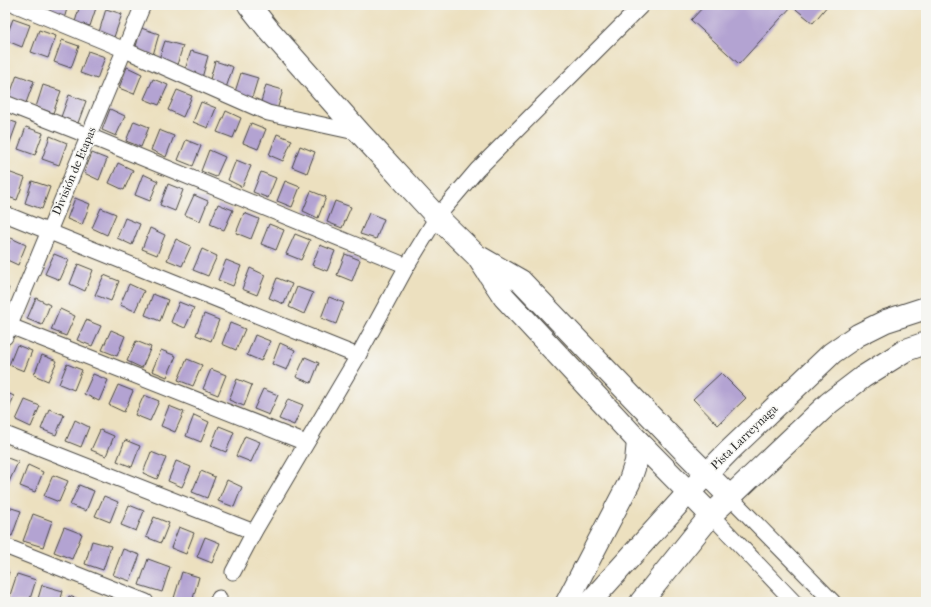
<svg xmlns="http://www.w3.org/2000/svg" width="931" height="607" viewBox="0 0 931 607" font-family="'IM FELL French Canon',serif">
	<style>
		.building { fill: #b3a3d2 }
		.lines { fill: none; stroke-linecap: round; stroke-linejoin: round }
		.minor-casing { stroke: #484641; stroke-width: 17 }
		.secondary-casing { stroke: #484641; stroke-width: 24 }
		.minor { stroke: #fff; stroke-width: 15 }
		.secondary { stroke: #fff; stroke-width: 22 }
		.labels { text-anchor: middle; dominant-baseline: central; stroke-width: 3; stroke-linejoin: round; paint-order: stroke }
		.street-label { font-size: 12px; fill: #2b2b2b; stroke: #f6f6f2 }
	</style>
	<rect width="100%" height="100%" fill="#f6f6f2"/>
	<filter id="ink" filterUnits="userSpaceOnUse"><feTurbulence type="fractalNoise" baseFrequency=".025" numOctaves="2"/><feDisplacementMap in="SourceGraphic" scale="8" xChannelSelector="R" yChannelSelector="G"/><feConvolveMatrix kernelMatrix="1 2 1 2 8 2 1 2 1" color-interpolation-filters="sRGB"/></filter>
	<filter id="wash" filterUnits="userSpaceOnUse"><feTurbulence type="fractalNoise" baseFrequency=".012" numOctaves="4" result="noise"/><feDisplacementMap in="SourceGraphic" scale="16" xChannelSelector="R" yChannelSelector="G"/><feGaussianBlur stdDeviation="0.9" result="paint"/><feColorMatrix in="noise" values="0 0 0 0 0 0 0 0 0 0 0 0 0 0 0 0 0 1.4 0 .05"/><feComposite in="paint" operator="in"/></filter>
	<g filter="url(#wash)">
		<rect width="100%" height="100%" fill="#ece0bf"/>
		<g id="blocks">
			<g class="building">
				<polygon points="51,5 68,5 64,19 49,13"/>
				<polygon points="80,5 97,5 90,26 75,22"/>
				<polygon points="705,5 828,5 813,23 792,6 739,64 691,20"/>
				<polygon points="106,9 122,14 114,37 99,32"/>
				<polygon points="13,19 30,25 22,47 5,40"/>
				<polygon points="141,28 159,34 153,55 135,50"/>
				<polygon points="39,30 56,36 48,58 31,52"/>
				<polygon points="62,40 79,46 71,68 54,62"/>
				<polygon points="165,41 183,46 176,68 158,62"/>
				<polygon points="88,51 105,57 97,79 80,73"/>
				<polygon points="191,51 208,56 202,78 184,73"/>
				<polygon points="215,61 233,67 226,88 209,83"/>
				<polygon points="127,67 142,74 134,94 119,88"/>
				<polygon points="5,69 9,71 5,82"/>
				<polygon points="241,73 258,78 251,101 234,95"/>
				<polygon points="17,75 34,81 26,103 9,97"/>
				<polygon points="153,79 168,85 159,105 144,99"/>
				<polygon points="43,85 61,91 53,113 36,107"/>
				<polygon points="266,85 283,90 277,110 260,105"/>
				<polygon points="177,90 192,96 183,117 168,110"/>
				<polygon points="69,95 86,101 78,123 61,117"/>
				<polygon points="201,102 216,108 208,128 193,122"/>
				<polygon points="110,109 125,116 116,136 102,130"/>
				<polygon points="226,111 241,118 233,138 217,132"/>
				<polygon points="5,119 17,123 9,145 5,144"/>
				<polygon points="134,121 149,127 141,147 126,141"/>
				<polygon points="251,123 266,129 258,149 243,143"/>
				<polygon points="26,127 43,133 35,155 18,149"/>
				<polygon points="159,130 174,136 166,157 151,150"/>
				<polygon points="277,134 292,140 283,161 269,155"/>
				<polygon points="50,136 67,143 59,165 42,159"/>
				<polygon points="186,140 201,146 193,166 178,160"/>
				<polygon points="300,146 315,152 307,173 292,167"/>
				<polygon points="209,150 225,157 216,177 201,171"/>
				<polygon points="92,153 107,159 99,180 84,173"/>
				<polygon points="236,160 251,166 242,187 228,180"/>
				<polygon points="118,163 133,170 124,190 109,183"/>
				<polygon points="8,172 25,178 17,200 5,196 5,180"/>
				<polygon points="261,172 276,178 268,198 253,192"/>
				<polygon points="143,174 158,181 150,201 135,195"/>
				<polygon points="32,181 50,187 42,209 25,203"/>
				<polygon points="285,181 300,187 292,207 277,201"/>
				<polygon points="168,184 183,190 175,211 160,205"/>
				<polygon points="311,191 326,197 318,218 303,211"/>
				<polygon points="194,195 208,201 200,221 185,215"/>
				<polygon points="75,198 90,204 82,225 67,219"/>
				<polygon points="335,201 351,207 342,228 327,222"/>
				<polygon points="218,204 233,210 224,230 210,224"/>
				<polygon points="101,208 116,214 107,235 92,228"/>
				<polygon points="244,213 259,219 251,239 236,233"/>
				<polygon points="369,213 384,219 376,239 360,234"/>
				<polygon points="125,218 140,224 132,245 117,238"/>
				<polygon points="269,224 284,230 276,250 261,244"/>
				<polygon points="150,228 165,235 157,255 142,249"/>
				<polygon points="295,234 310,240 301,260 286,254"/>
				<polygon points="11,238 26,245 18,265 5,259 5,253"/>
				<polygon points="176,239 191,246 182,266 167,260"/>
				<polygon points="320,245 335,251 327,271 312,265"/>
				<polygon points="202,249 217,256 208,276 193,270"/>
				<polygon points="54,254 69,260 60,280 45,274"/>
				<polygon points="345,254 360,260 352,281 337,275"/>
				<polygon points="226,260 241,266 233,286 218,280"/>
				<polygon points="78,264 93,270 85,291 70,284"/>
				<polygon points="250,268 265,275 257,295 242,289"/>
				<polygon points="104,275 119,281 111,301 95,295"/>
				<polygon points="277,278 292,284 284,304 269,298"/>
				<polygon points="129,284 144,291 135,311 120,305"/>
				<polygon points="5,286 9,288 5,299"/>
				<polygon points="297,287 313,293 304,314 289,307"/>
				<polygon points="153,294 168,300 160,321 145,315"/>
				<polygon points="329,297 344,303 336,324 321,318"/>
				<polygon points="36,298 50,305 42,325 27,319"/>
				<polygon points="179,302 194,308 185,328 171,322"/>
				<polygon points="60,309 75,316 66,336 51,330"/>
				<polygon points="204,314 219,320 211,341 196,335"/>
				<polygon points="86,320 101,326 92,346 77,340"/>
				<polygon points="230,323 245,329 236,350 222,344"/>
				<polygon points="111,330 125,336 117,356 102,350"/>
				<polygon points="255,335 270,341 261,361 247,355"/>
				<polygon points="136,341 151,347 142,368 127,361"/>
				<polygon points="280,343 295,350 287,370 272,364"/>
				<polygon points="17,345 32,351 24,371 9,365"/>
				<polygon points="161,350 176,356 167,377 152,371"/>
				<polygon points="42,355 57,361 48,381 34,375"/>
				<polygon points="305,357 319,363 311,383 296,377"/>
				<polygon points="187,359 202,365 193,386 178,380"/>
				<polygon points="67,364 82,370 74,390 59,384"/>
				<polygon points="211,369 226,375 218,395 203,389"/>
				<polygon points="721,373 746,398 718,425 693,399"/>
				<polygon points="93,374 108,380 99,401 84,394"/>
				<polygon points="237,379 252,385 244,406 229,400"/>
				<polygon points="118,385 133,391 124,412 109,405"/>
				<polygon points="263,389 278,395 269,415 254,409"/>
				<polygon points="5,392 14,396 5,419"/>
				<polygon points="144,395 159,401 150,421 135,415"/>
				<polygon points="288,399 303,405 294,425 279,419"/>
				<polygon points="25,400 40,406 31,427 16,420"/>
				<polygon points="169,406 184,412 175,432 161,426"/>
				<polygon points="49,409 64,415 56,435 41,429"/>
				<polygon points="194,415 209,422 201,442 186,436"/>
				<polygon points="75,420 89,427 81,447 66,441"/>
				<polygon points="219,426 234,432 226,452 211,446"/>
				<polygon points="100,430 114,436 106,456 91,450"/>
				<polygon points="245,436 260,442 251,462 236,456"/>
				<polygon points="125,440 140,446 132,467 117,461"/>
				<polygon points="151,452 166,458 157,479 143,473"/>
				<polygon points="5,457 18,462 9,482 5,481"/>
				<polygon points="176,461 191,467 182,487 168,481"/>
				<polygon points="28,465 43,472 35,492 20,486"/>
				<polygon points="201,471 215,477 207,498 192,492"/>
				<polygon points="53,475 68,481 59,502 44,496"/>
				<polygon points="227,480 242,487 234,507 218,501"/>
				<polygon points="79,485 94,491 86,511 70,505"/>
				<polygon points="104,496 118,502 110,522 95,516"/>
				<polygon points="129,505 144,511 136,531 121,525"/>
				<polygon points="5,506 21,511 12,536 5,534"/>
				<polygon points="33,514 52,521 43,547 23,541"/>
				<polygon points="154,517 169,523 161,543 146,537"/>
				<polygon points="64,527 82,534 72,559 54,552"/>
				<polygon points="179,527 194,533 186,554 171,548"/>
				<polygon points="205,537 220,543 212,563 197,557"/>
				<polygon points="92,541 111,546 103,570 85,564"/>
				<polygon points="123,549 140,555 130,581 113,575"/>
				<polygon points="148,559 170,567 162,592 139,585"/>
				<polygon points="5,571 9,572 5,584"/>
				<polygon points="182,572 199,577 192,602 174,598"/>
				<polygon points="17,574 36,580 29,602 8,601"/>
				<polygon points="42,585 63,591 60,602 37,602"/>
				<polygon points="69,596 87,602 67,602"/>
			</g>
		</g>
	</g>
	<g filter="url(#ink)">
		<use href="#blocks" fill-opacity="0" stroke="#484641" stroke-width="1"/>
		<g class="lines">
			<g class="minor-casing">
				<g id="minor">
					<polyline points="16,5 125,50 268,113 360,133"/>
					<polyline points="5,103 89,136 407,266"/>
					<polyline points="5,214 358,356"/>
					<polyline points="5,324 306,443"/>
					<polyline points="5,337 143,5"/>
					<polyline points="5,434 254,532"/>
					<polyline points="730,497 833,602"/>
					<polyline points="711,515 794,602"/>
					<polyline points="5,546 146,602"/>
					<polyline points="233,572 254,532 358,356 407,266 437,217 477,170 642,5"/>
					<polyline points="217,602 219,598"/>
				</g>
			</g>
			<g class="secondary-casing">
				<g id="secondary">
					<polyline points="249,5 268,29 360,133 437,217 477,256 504,297 638,441 711,515"/>
					<polyline points="481,258 521,281 688,455 730,497"/>
					<polyline points="567,602 629,483 636,462 638,441"/>
					<polyline points="590,602 688,493 729,451 832,353 858,335 886,321 926,308"/>
					<polyline points="641,602 711,515 829,403 863,377 906,350 926,343"/>
				</g>
			</g>
			<use href="#minor" class="minor"/>
			<use href="#secondary" class="secondary"/>
		</g>
	</g>
	<g class="labels">
		<g class="street-label">
			<text transform="translate(74 171) rotate(-67)">División de Etapas</text>
			<text transform="translate(744 437) rotate(-44)">Pista Larreynaga</text>
		</g>
	</g>
	<rect width="931" height="607" fill="none" stroke="#f6f6f2" stroke-width="20"/>
</svg>
